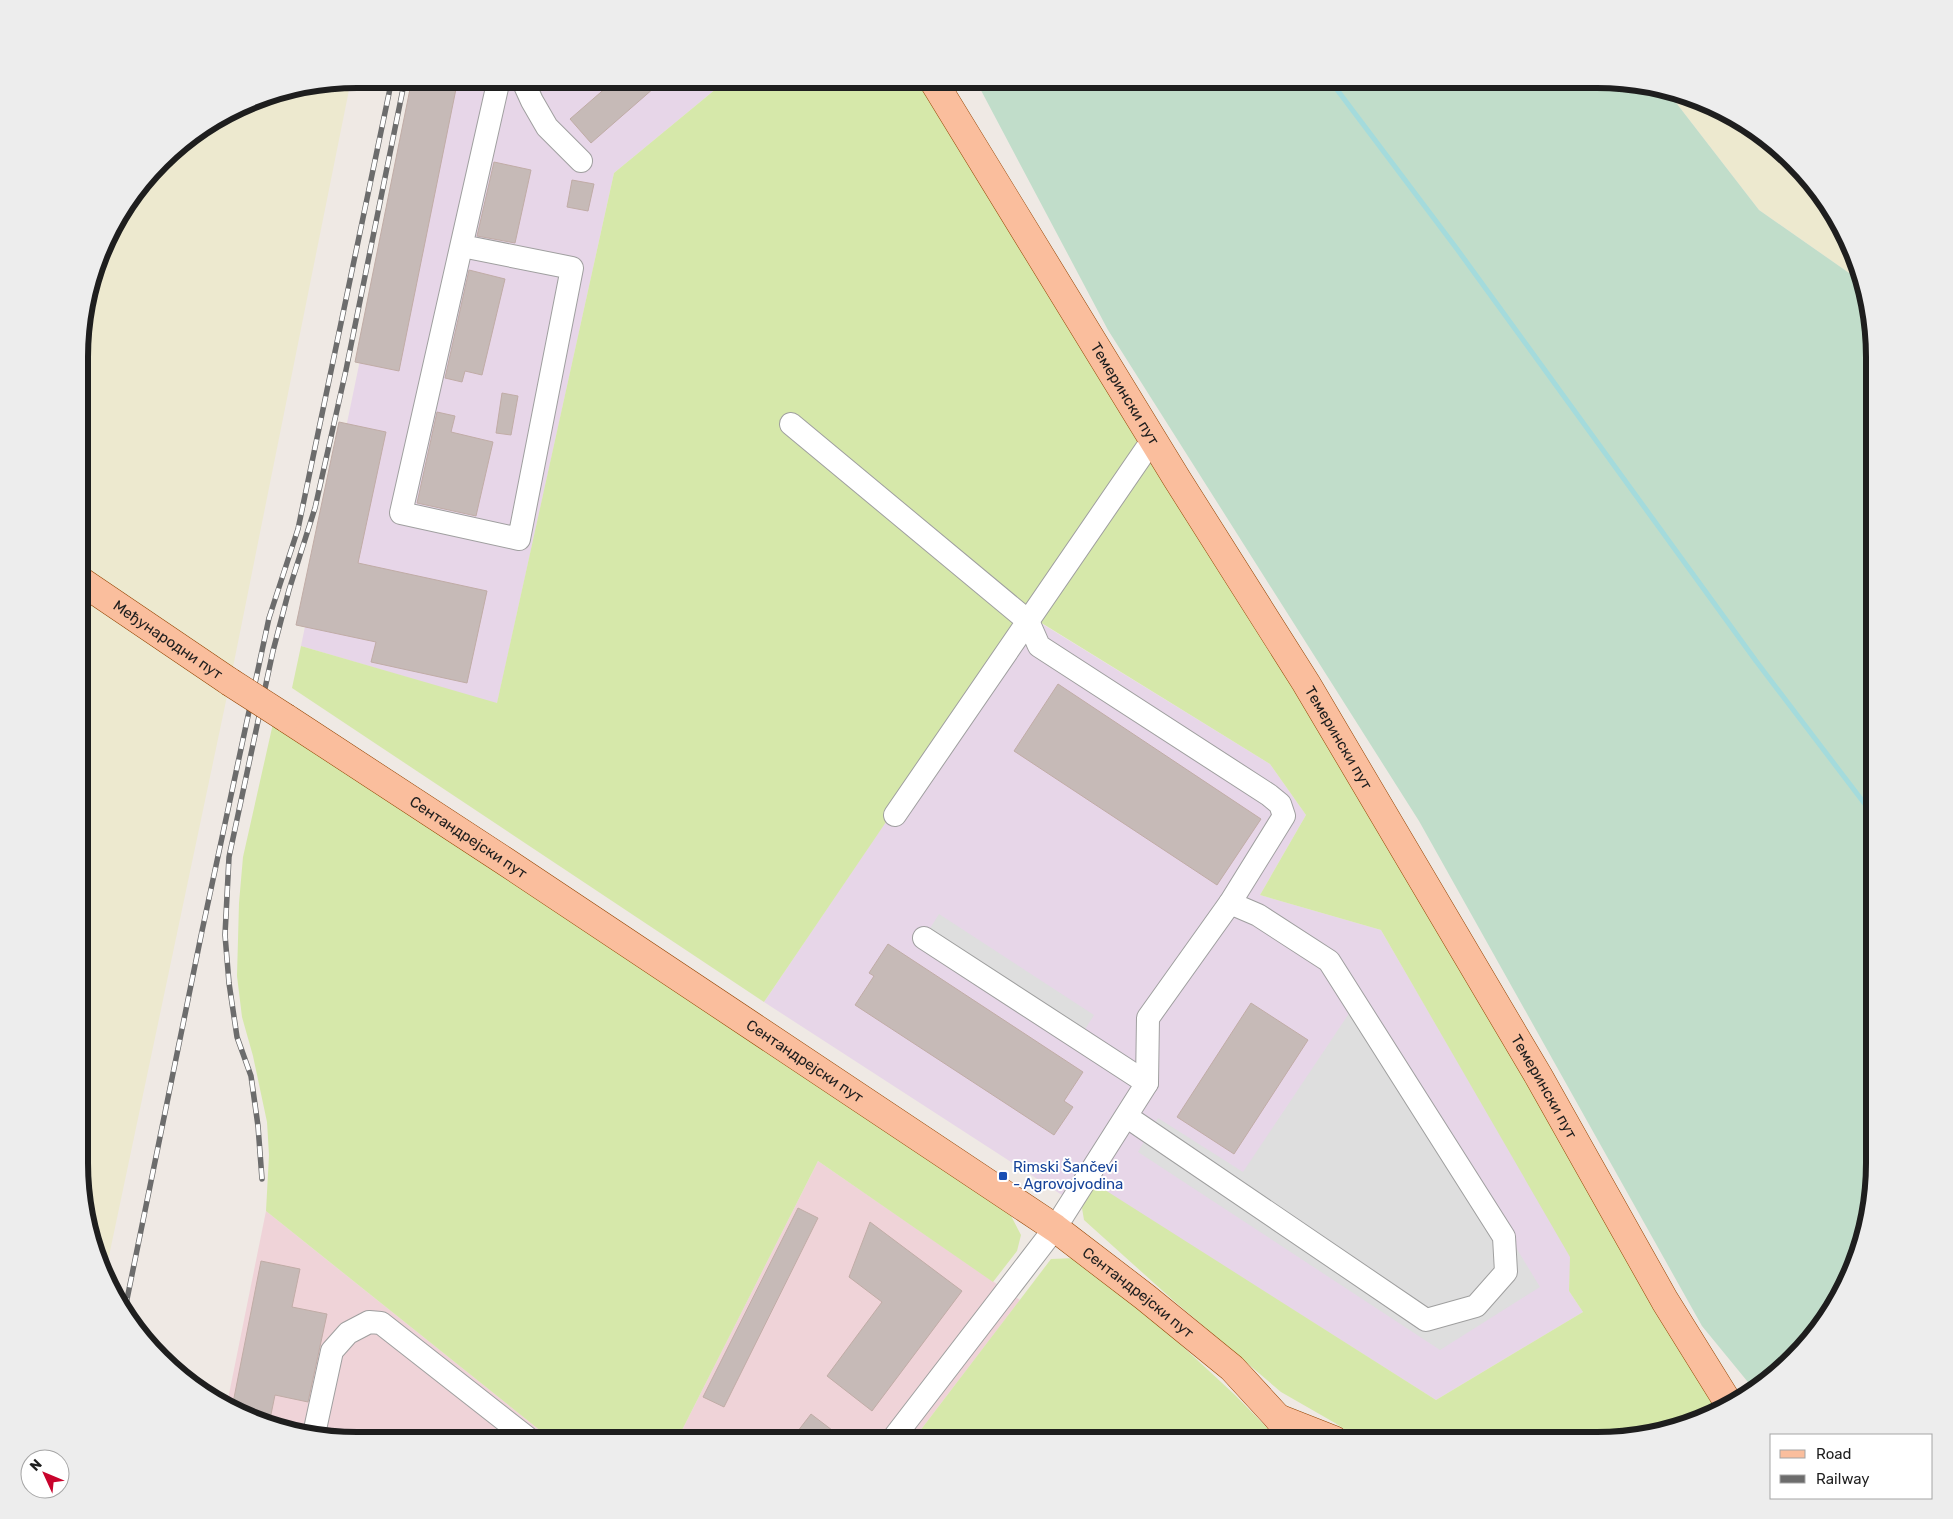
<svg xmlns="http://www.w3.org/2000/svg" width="1953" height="1519" viewBox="0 0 1953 1519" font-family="Rubik,sans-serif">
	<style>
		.commercial { fill: #efd3d8 }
		.industrial { fill: #e7d6e8 }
		.farmland { fill: #ede9cf }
		.grass { fill: #d6e8aa }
		.wetland { fill: #c1ddca }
		.parking { fill: #dedede }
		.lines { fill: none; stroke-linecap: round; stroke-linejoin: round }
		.stream { stroke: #a4dbdc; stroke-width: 5 }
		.building { fill: #c6bab7; stroke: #c0aca6 }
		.minor-casing { stroke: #9f9f9f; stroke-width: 24 }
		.major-casing { stroke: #954502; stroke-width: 29 }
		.minor { stroke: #fff; stroke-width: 22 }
		.major { stroke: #fabe9d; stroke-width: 28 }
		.rail-casing { stroke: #6c6c6c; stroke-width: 5.5 }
		.rail { stroke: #fff; stroke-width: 4; stroke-dasharray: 11; stroke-linecap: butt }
		.major-bridge-casing { stroke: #954502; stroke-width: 29; stroke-linecap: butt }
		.major-bridge { stroke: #fabe9d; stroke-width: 28 }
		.transit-dot { fill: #1a4fb4; stroke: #fff; stroke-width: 2 }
		.labels { text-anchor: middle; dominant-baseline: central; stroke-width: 4; stroke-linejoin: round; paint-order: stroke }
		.street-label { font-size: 15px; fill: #1e1e1e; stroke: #fff }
		.transit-label { font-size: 15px; fill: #164399; stroke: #fff; text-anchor: start }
		.rim { fill: none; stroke: #1e1e1e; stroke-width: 6 }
	</style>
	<rect width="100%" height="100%" fill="#efe9e4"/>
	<g class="commercial">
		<polygon points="818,1161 1020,1300 913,1440 677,1440"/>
		<polygon points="266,1211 552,1440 338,1440 250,1419 227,1404"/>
	</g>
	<g class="industrial">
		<polygon points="418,79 728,79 614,173 497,704 301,646"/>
		<polygon points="1026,614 1270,764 1306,815 1260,895 1381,930 1571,1257 1569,1291 1583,1312 1436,1400 1094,1184 1082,1208 764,1002"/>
	</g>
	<g class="farmland">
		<polygon points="351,80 230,682 105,1275 79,1181 81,320 116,218 174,147 267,94"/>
		<polygon points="1667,91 1703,100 1779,147 1846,234 1862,282 1759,210"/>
	</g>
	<g class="grass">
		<polygon points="728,79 934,79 1181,477 1719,1412 1651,1435 1597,1440 1360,1440 1335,1423 1281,1392 1174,1301 1084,1220 1082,1208 1094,1183 1436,1400 1583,1312 1569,1291 1570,1257 1381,930 1260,895 1306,815 1270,764 1027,614 764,1002 292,688 301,646 497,703 614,173"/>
		<polygon points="274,719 1008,1210 1021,1235 1017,1251 993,1282 818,1161 677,1440 552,1440 266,1211 269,1155 267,1122 253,1056 242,1017 237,976 239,903 243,857"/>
		<polygon points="1075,1258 1112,1281 1235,1395 1279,1440 913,1440 1051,1259"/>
	</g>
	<polygon class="wetland" points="975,79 1615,79 1667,91 1759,210 1862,282 1869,302 1874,356 1874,1181 1853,1269 1806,1345 1752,1387 1702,1326 1419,821 1108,330"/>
	<g class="parking">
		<polygon points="939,914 1094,1015 1079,1039 924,938"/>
		<polygon points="1362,994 1540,1287 1440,1350 1138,1152 1158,1118 1243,1172"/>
	</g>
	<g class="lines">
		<polyline class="stream" points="1329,79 1457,249 1756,661 1874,816"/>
	</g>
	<g class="building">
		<polygon points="412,79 458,79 399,371 355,362"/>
		<polygon points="616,79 647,79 654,88 591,143 570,119"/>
		<polygon points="494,162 531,170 515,243 477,236"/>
		<polygon points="572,180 594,184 588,211 567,207"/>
		<polygon points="469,270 505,279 482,375 465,371 462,382 445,378"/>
		<polygon points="502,393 518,396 511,435 496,433"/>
		<polygon points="437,412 455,416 451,432 493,442 476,516 417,503"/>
		<polygon points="339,422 386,432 358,563 487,591 467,683 371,662 376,642 296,625"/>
		<polygon points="1058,684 1261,819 1217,885 1014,751"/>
		<polygon points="888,944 1083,1072 1064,1101 1073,1107 1054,1135 855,1005 874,976 869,973"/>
		<polygon points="1251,1003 1308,1040 1234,1154 1177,1117"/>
		<polygon points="798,1208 818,1218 724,1407 703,1397"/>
		<polygon points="870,1222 962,1291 872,1411 827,1376 882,1302 849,1277"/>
		<polygon points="261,1261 300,1269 292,1307 327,1314 308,1402 275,1395 269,1424 250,1419 232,1408"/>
		<polygon points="811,1414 845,1440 791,1440"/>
	</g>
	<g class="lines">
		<g class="minor-casing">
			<g id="minor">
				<polyline points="522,79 532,101 547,127 581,161"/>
				<polyline points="462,246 572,268 519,539 401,513 499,79"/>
				<polyline points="791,424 1028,621 1039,646 1269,795 1280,804 1284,816 1230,903"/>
				<polyline points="895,815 1153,439"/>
				<polyline points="924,938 1147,1083"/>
				<polyline points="314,1434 332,1351 348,1333 369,1322 381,1323 530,1440"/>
				<polyline points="892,1440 1055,1228 1147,1083 1148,1018 1230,903 1258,915 1329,961 1504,1237 1506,1272 1476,1306 1426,1320 1126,1116"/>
			</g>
		</g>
		<g class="major-casing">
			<g id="major">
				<path id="s1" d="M932,79L1177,479L1306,683L1539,1077L1665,1301L1729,1404"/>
				<path id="s2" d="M81,581L230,682"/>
				<path id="s3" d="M286,718L503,860L1055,1228L1145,1297L1232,1368L1278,1418L1294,1440"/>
				<polyline points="1278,1418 1334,1440"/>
			</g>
		</g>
		<use href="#minor" class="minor"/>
		<use href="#major" class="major"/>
		<g class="rail-casing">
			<g id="rail">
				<polyline points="262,1179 258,1126 251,1076 237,1037 229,983 225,935 229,857 273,651 289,590 315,508 346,370 405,79"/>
				<polyline points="125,1309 202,931 269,618 298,529 392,79"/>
			</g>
		</g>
		<use href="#rail" class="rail"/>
		<g class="major-bridge-casing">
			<polyline id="major-bridge" points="230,682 286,718"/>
		</g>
		<use href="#major-bridge" class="major-bridge"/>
	</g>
	<rect class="transit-dot" x="998" y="1171" width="10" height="10" rx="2.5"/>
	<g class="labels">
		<g class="street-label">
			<text stroke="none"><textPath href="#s1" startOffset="369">Темерински пут</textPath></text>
			<text stroke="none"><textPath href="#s2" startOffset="105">Међународни пут</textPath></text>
			<text stroke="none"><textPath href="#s1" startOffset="774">Темерински пут</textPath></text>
			<text stroke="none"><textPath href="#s3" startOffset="218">Сентандрејски пут</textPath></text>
			<text stroke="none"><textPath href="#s3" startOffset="622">Сентандрејски пут</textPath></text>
			<text stroke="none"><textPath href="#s1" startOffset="1179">Темерински пут</textPath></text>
			<text stroke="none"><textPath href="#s3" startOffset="1028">Сентандрејски пут</textPath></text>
		</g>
		<g class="transit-label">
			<text x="1013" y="1167">Rimski Šančevi<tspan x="1013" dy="17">- Agrovojvodina</tspan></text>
		</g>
	</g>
	<path d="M0 0H1953V1519H0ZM357 88H1597A269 269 0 0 1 1866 357V1163A269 269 0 0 1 1597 1432H357A269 269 0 0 1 88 1163V357A269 269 0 0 1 357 88Z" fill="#ededed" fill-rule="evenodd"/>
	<path class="rim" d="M357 88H1597A269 269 0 0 1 1866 357V1163A269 269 0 0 1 1597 1432H357A269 269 0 0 1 88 1163V357A269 269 0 0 1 357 88Z"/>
	<rect x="1770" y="1434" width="162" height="65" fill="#ffffff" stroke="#a5a5a5"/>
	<rect x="1780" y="1450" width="25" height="8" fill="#fabe9d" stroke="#a5a5a5"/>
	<text x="1816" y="1459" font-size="15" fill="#1e1e1e">Road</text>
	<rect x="1780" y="1475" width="25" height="8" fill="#6c6c6c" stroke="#a5a5a5"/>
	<text x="1816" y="1484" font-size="15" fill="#1e1e1e">Railway</text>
	<g transform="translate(45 1474) rotate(314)"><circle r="24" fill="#ffffff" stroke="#a5a5a5"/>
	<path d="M0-4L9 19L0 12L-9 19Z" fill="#c8032c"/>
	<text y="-8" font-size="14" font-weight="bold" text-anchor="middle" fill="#1e1e1e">N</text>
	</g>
</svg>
